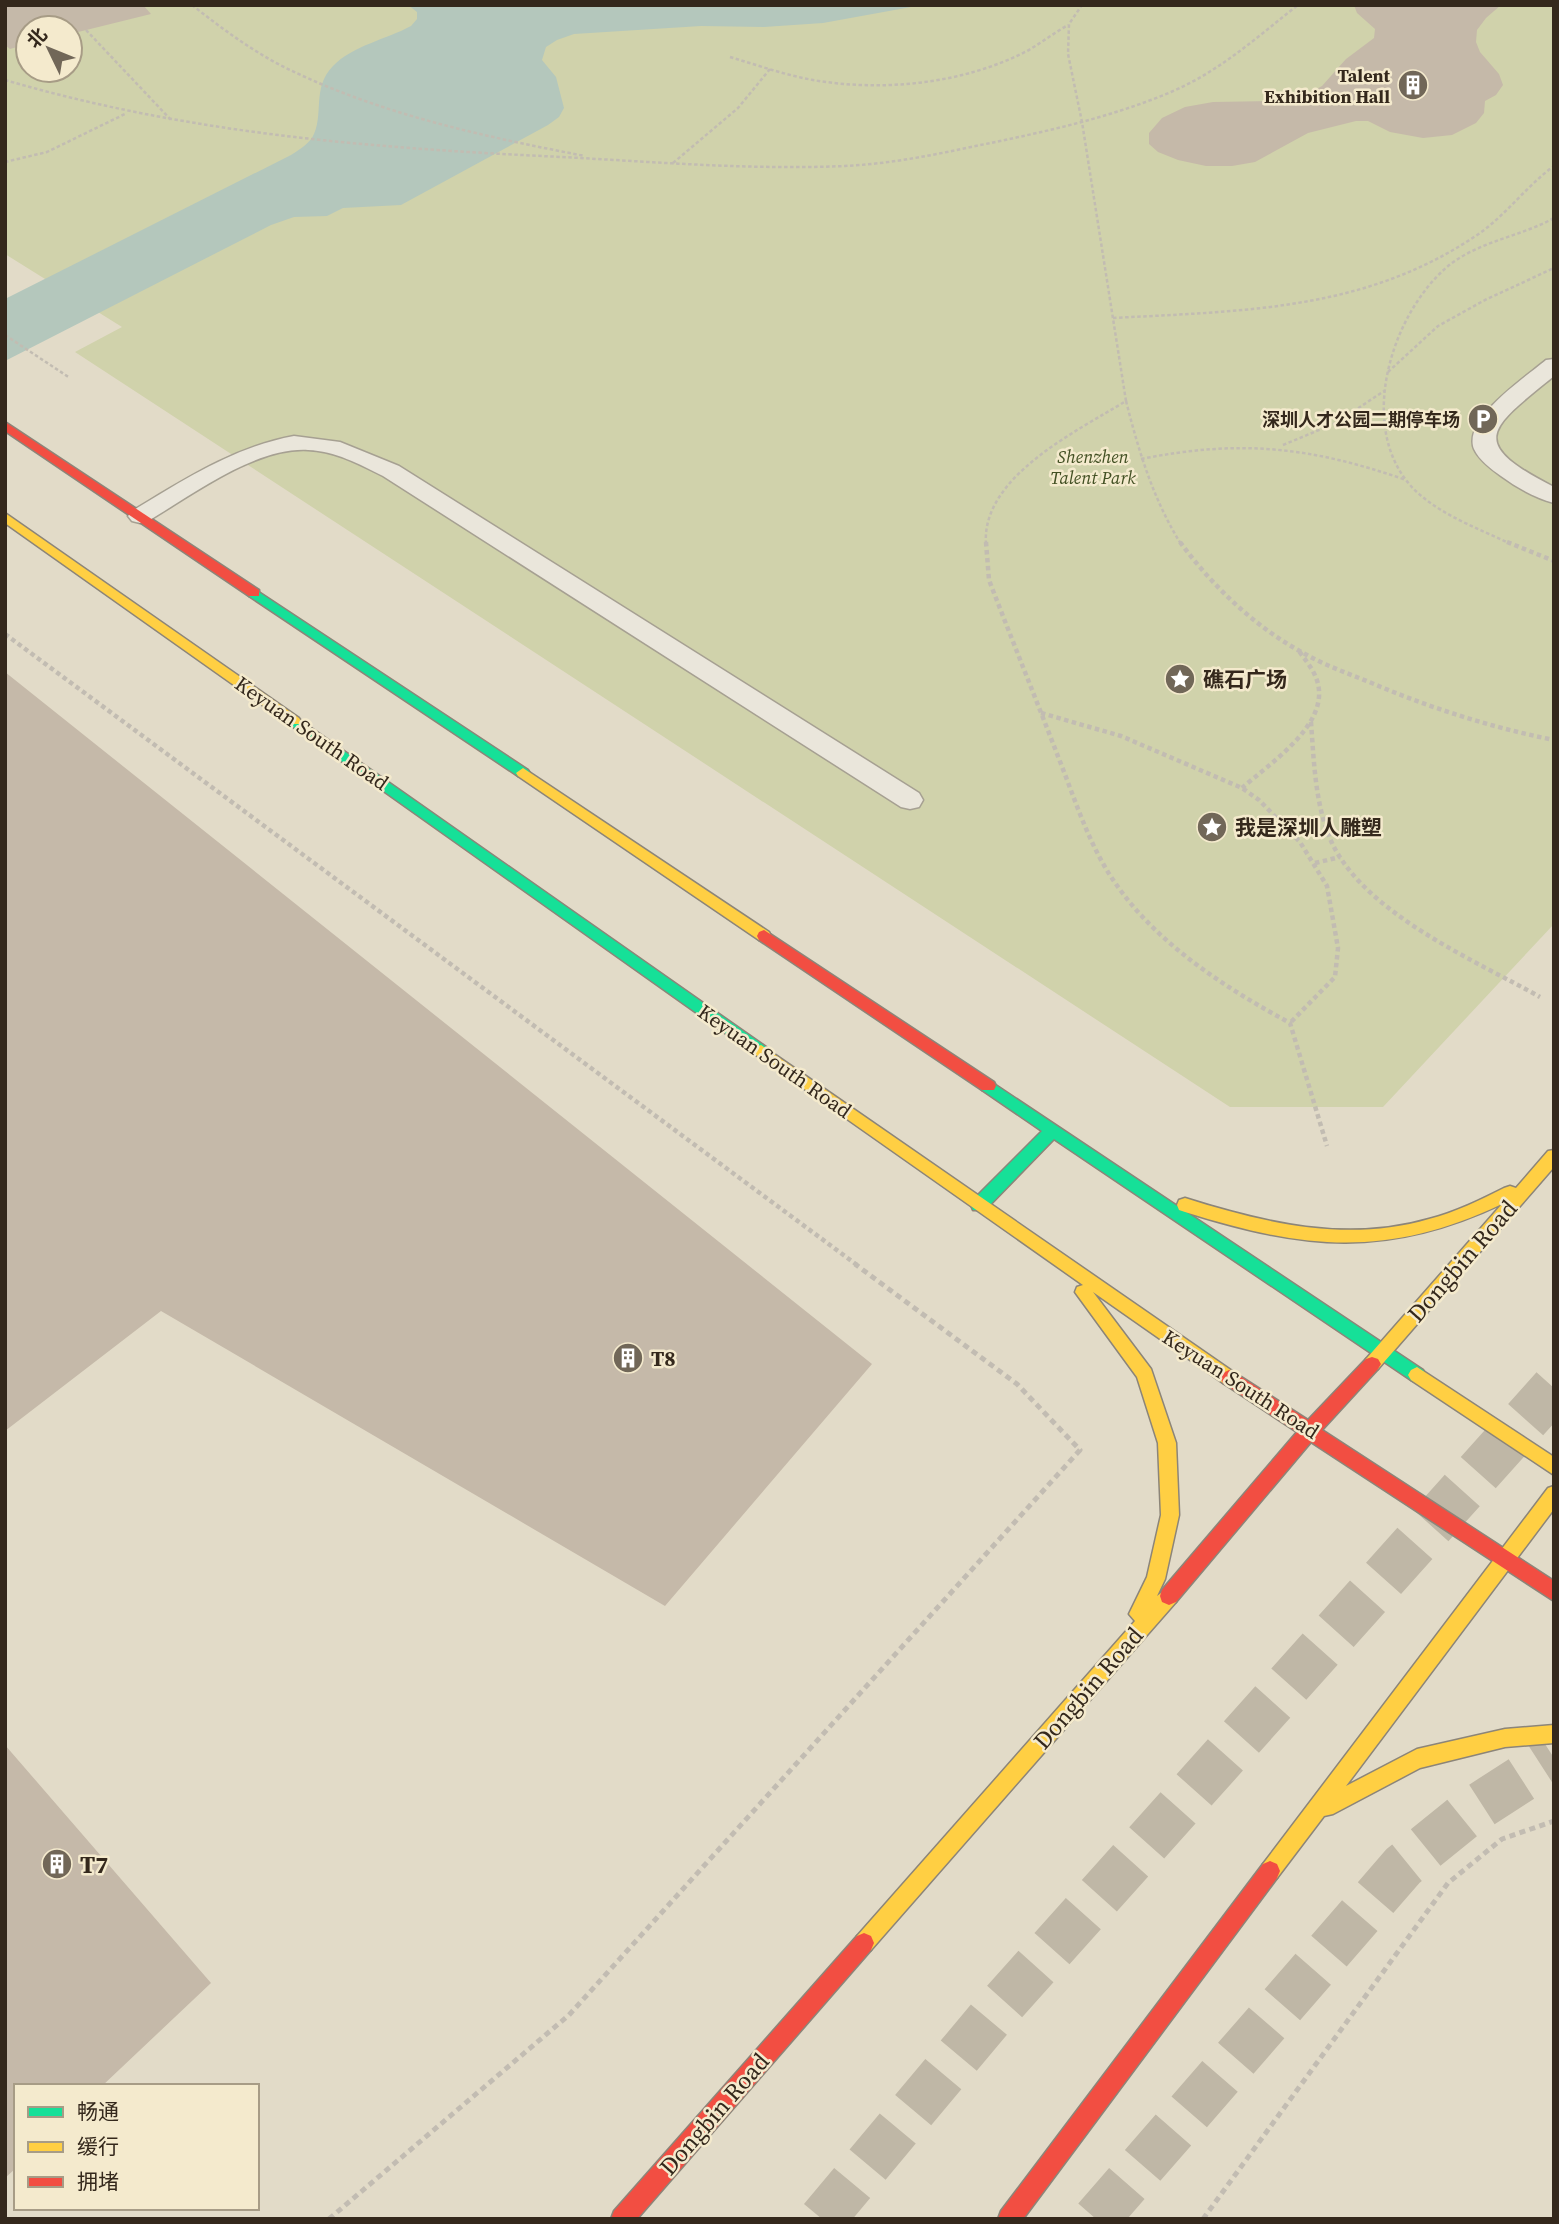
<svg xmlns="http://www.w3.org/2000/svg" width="1559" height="2224" viewBox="0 0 1559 2224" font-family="'Source Serif 4','Noto Sans SC',serif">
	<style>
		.green { fill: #d0d2ab; fill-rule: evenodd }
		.water { fill: #b4c7bc }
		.building { fill: #c5b9a9 }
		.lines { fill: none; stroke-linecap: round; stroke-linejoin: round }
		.highway-tunnel { stroke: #bfb7a6; stroke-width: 47; stroke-dasharray: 47 24; stroke-linecap: butt }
		.lane-casing { stroke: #a6a092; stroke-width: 3 }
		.fast-casing { stroke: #8c8579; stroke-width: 3 }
		.slow-casing { stroke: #8c8579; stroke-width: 3 }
		.jam-casing { stroke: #8c8579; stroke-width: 3 }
		.path-far2 { stroke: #c2bcb2; stroke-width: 2.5; stroke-dasharray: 3.5 2.5; stroke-linecap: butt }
		.path-far1 { stroke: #c2bcb2; stroke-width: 4.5; stroke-dasharray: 4.5 3.5; stroke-linecap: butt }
		.path { stroke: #c2bcb2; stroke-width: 5; stroke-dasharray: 6 4.5; stroke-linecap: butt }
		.lane { fill: #eae6db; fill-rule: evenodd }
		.fast { fill: #16e098; fill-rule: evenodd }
		.slow { fill: #ffcf43; fill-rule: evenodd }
		.jam { fill: #f24e42; fill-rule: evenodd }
		.labels { text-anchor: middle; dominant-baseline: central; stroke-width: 5; stroke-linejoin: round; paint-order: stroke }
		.far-poi-label { font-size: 18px; font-weight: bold; fill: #34281c; stroke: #f4eacd; text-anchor: end }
		.far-park-label { font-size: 18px; font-style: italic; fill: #425023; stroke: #f4eacd }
		.poi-label { font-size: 21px; font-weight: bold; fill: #34281c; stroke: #f4eacd; text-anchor: start }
		.street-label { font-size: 21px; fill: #34281c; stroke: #f4eacd }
		.near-street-label { font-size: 24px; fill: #34281c; stroke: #f4eacd }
		.near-poi-label { font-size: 24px; font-weight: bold; fill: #34281c; stroke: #f4eacd; text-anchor: start }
	</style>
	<rect width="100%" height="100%" fill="#e2dbc8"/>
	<path class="green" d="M5,5H1554V924L1383,1107H1230L75,352L122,327L5,254ZM28,28H70V70H28Z"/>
	<path class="water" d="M408,5H922L823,23L764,27L701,26L574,34L557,40L546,47L542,60L556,77L564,108L559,117L548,125L401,205L343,208L327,216L294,217L271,225L5,361V299L291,155C297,151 307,145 312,138C325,116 311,88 333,66C352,46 387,39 411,26L417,19V12Z"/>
	<g class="building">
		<polygon points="5,5 143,5 151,14 70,34 70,28 28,28 28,44 10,49 5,45"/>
		<polygon points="1354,5 1501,5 1486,18 1477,30 1476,42 1480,52 1499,74 1503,85 1496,95 1485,101 1484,113 1476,123 1452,135 1423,138 1390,132 1368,121 1356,121 1308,133 1255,162 1232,166 1206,166 1178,160 1158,152 1149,144 1149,133 1162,118 1185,107 1213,102 1273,101 1302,97 1322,86 1346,59 1374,38 1375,29 1357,13"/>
		<polygon points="5,672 872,1364 665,1606 161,1311 5,1431"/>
		<polygon points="5,1745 211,1983 102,2086 16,2086 16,2168 5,2178"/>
	</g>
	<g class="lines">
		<g class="highway-tunnel">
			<polyline points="822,2219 997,2010 1554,1388"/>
			<polyline points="1096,2219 1403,1866 1467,1814 1554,1758"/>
		</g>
		<g class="lane-casing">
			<g id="lane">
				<path d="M1554,359V376C1489,429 1466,442 1554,487V503C1535,498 1516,487 1501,476C1491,469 1479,460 1474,449C1462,419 1526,377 1546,360Z"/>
				<path d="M294,436L340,442L399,466L919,793L923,800L919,807L910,809L901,807L383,476C359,464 335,451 308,450C255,447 192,495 148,521L140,523L132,521L128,516L132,511C184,480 234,447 294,436Z"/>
			</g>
		</g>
		<g class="fast-casing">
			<g id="fast">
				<polygon points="254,589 528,770 530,773 528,776 518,776 249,596 249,590"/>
				<polygon points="294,716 766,1047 769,1051 766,1055 756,1055 289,724 287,721"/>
				<polygon points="988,1080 1423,1370 1426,1375 1423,1380 1417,1383 1411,1380 1054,1139 985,1210 973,1210 971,1205 973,1200 1042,1131 982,1090 980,1086 982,1082"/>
			</g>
		</g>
		<g class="slow-casing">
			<g id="slow">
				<polygon points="5,513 299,718 301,721 299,724 289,724 5,523"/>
				<polygon points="523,768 769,932 771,936 769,940 759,940 518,776 516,773"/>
				<polygon points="761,1045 1235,1373 1238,1378 1235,1383 1229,1386 1223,1383 1093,1292 1151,1369 1176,1443 1179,1515 1165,1579 1157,1596 1169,1587 1176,1590 1178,1596 1176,1602 871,1950 864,1953 857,1950 854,1943 857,1936 1135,1621 1129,1614 1147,1577 1161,1515 1158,1443 1137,1377 1075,1292 1077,1287 1083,1285 756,1055 753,1051 756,1047"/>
				<path d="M1554,1150V1167L1378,1369L1372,1371L1366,1369L1363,1364L1366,1359L1502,1204C1386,1259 1303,1249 1185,1212L1179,1210L1177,1205L1179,1200L1185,1198C1264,1223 1347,1243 1429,1219C1456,1212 1480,1200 1504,1188L1510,1186L1516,1188L1548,1151Z"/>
				<polygon points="1417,1367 1554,1457 1554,1475 1411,1380 1408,1375 1411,1370"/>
				<polygon points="1554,1486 1554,1509 1346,1786 1417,1749 1505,1729 1554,1725 1554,1743 1505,1747 1420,1768 1333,1814 1324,1816 1277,1878 1270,1881 1263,1878 1260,1871 1263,1864 1548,1488"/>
			</g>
		</g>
		<g class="jam-casing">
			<g id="jam">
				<polygon points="5,422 259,590 259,596 249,596 5,431"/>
				<polygon points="764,930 994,1082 996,1086 994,1090 982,1090 759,940 757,936 759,932"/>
				<polygon points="1372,1357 1378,1359 1381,1364 1378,1369 1322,1430 1554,1581 1554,1601 1311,1442 1176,1602 1169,1605 1162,1602 1160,1596 1162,1590 1297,1432 1223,1383 1220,1378 1223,1373 1229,1370 1235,1373 1308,1420 1366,1359"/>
				<polygon points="1270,1861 1277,1864 1280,1871 1277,1878 1023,2219 998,2219 1001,2211 1263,1864"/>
				<polygon points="864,1933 871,1936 874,1943 871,1950 637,2219 611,2219 614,2211 857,1936"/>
			</g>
		</g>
		<g class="path-far2">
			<path d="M192,5C220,27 248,48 280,65C375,113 481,136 585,156"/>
			<polyline points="86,30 172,121"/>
			<path d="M730,57C757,65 785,75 813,80C883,92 963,84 1027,51C1041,43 1054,33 1068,25"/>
			<path d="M5,80C190,134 370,148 562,157C656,162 751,170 845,166C887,164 929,156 971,147C1039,133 1107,119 1171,92C1220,71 1256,38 1298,5"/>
			<polyline points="5,162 47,152 125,114"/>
			<polyline points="673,163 738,108 770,69"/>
			<path d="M1113,318C1241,311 1363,311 1474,237C1504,218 1525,187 1554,166"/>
			<polyline points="5,335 70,378"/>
			<polyline points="1388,372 1438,326 1485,300 1554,268"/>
			<path d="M1126,401C1139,452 1153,499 1181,544"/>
			<polyline points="1283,445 1336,423 1384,391"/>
			<path d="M1141,459C1241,439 1311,447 1406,480"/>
			<path d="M986,544C981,477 1077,431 1126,401L1082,122L1068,54L1069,24L1082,5"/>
			<path d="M1511,544C1477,528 1435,513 1410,485C1357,424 1392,314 1447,267C1478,241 1520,237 1554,218"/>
		</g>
		<g class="path-far1">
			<path d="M986,542L989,580C1012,640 1036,699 1059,759C1073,794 1085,833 1105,867C1146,937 1220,985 1290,1023L1327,1146"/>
			<path d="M1180,542C1213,587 1257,629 1307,655C1330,668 1356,676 1381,687C1437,710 1494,728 1554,740"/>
			<polyline points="1507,542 1554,561"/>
			<polyline points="5,634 857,1265"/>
			<polyline points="1041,713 1121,736 1242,788 1259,800 1300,842 1327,886 1338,948 1335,977 1290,1023"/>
			<path d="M1311,722C1314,762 1315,806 1332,843C1366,914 1474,960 1540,997"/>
			<path d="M1242,788C1269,764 1328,726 1318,684C1315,671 1306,661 1299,651"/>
			<polyline points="1315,863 1340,857"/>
		</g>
		<g class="path">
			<polyline points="329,2219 569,2015 1080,1450 1017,1384 855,1264"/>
			<polyline points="1203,2219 1448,1883 1502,1839 1554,1821"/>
		</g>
		<use href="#lane" class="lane"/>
		<use href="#fast" class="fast"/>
		<use href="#slow" class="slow"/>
		<use href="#jam" class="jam"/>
	</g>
	<defs>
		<g id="building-disc" transform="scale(1.575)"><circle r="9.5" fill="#716758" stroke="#f4eacd"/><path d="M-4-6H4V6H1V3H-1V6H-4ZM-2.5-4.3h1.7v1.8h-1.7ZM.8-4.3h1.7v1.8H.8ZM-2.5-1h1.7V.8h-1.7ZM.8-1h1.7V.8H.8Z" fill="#fff"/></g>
		<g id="parking-disc" transform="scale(1.575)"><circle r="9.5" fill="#716758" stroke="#f4eacd"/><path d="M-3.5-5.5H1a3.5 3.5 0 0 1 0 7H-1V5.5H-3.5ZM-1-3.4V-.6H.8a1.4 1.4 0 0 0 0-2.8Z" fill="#fff"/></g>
		<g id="sight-disc" transform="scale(1.575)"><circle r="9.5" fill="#716758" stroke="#f4eacd"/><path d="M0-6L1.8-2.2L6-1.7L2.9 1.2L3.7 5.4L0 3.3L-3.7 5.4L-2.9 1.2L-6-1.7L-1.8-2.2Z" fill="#fff"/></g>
	</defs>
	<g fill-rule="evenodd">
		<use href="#building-disc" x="1413" y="85"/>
		<use href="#parking-disc" x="1483" y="419"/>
		<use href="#sight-disc" x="1180" y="679"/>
		<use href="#sight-disc" x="1212" y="827"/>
		<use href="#building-disc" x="628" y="1358"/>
		<use href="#building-disc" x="57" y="1864"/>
	</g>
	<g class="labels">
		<g class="far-poi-label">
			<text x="1390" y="75">Talent<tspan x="1390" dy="21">Exhibition Hall</tspan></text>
			<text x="1460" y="419">深圳人才公园二期停车场</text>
		</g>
		<g class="far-park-label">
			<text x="1093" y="456">Shenzhen<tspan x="1093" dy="21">Talent Park</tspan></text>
		</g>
		<g class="poi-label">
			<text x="1203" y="679">礁石广场</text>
			<text x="1235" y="827">我是深圳人雕塑</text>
			<text x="651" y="1358">T8</text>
		</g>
		<g class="street-label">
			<text transform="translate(312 733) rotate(35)">Keyuan South Road</text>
			<text transform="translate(775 1061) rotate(35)">Keyuan South Road</text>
			<text transform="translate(1241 1384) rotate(33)">Keyuan South Road</text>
		</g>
		<g class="near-street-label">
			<text transform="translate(1462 1261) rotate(-49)">Dongbin Road</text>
			<text transform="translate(1088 1688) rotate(-49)">Dongbin Road</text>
			<text transform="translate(714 2114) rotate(-49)">Dongbin Road</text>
		</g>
		<g class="near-poi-label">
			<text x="80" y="1864">T7</text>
		</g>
	</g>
	<rect width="1559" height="2224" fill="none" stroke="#34281c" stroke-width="14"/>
	<rect x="14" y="2084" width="245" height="126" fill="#f4eacd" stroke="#a79c86" stroke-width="2"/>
	<rect x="28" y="2107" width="35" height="10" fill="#16e098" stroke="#a79c86" stroke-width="2"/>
	<text x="77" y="2119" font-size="21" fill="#34281c">畅通</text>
	<rect x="28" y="2142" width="35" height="10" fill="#ffcf43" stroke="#a79c86" stroke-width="2"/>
	<text x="77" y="2154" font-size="21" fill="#34281c">缓行</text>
	<rect x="28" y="2177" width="35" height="10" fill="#f24e42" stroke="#a79c86" stroke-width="2"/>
	<text x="77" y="2189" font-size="21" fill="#34281c">拥堵</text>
	<g transform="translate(49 49) rotate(313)"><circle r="33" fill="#f4eacd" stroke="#a79c86" stroke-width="2"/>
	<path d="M0-5L12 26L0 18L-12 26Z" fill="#716758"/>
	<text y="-10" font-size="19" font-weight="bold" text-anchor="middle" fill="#34281c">北</text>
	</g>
</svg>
